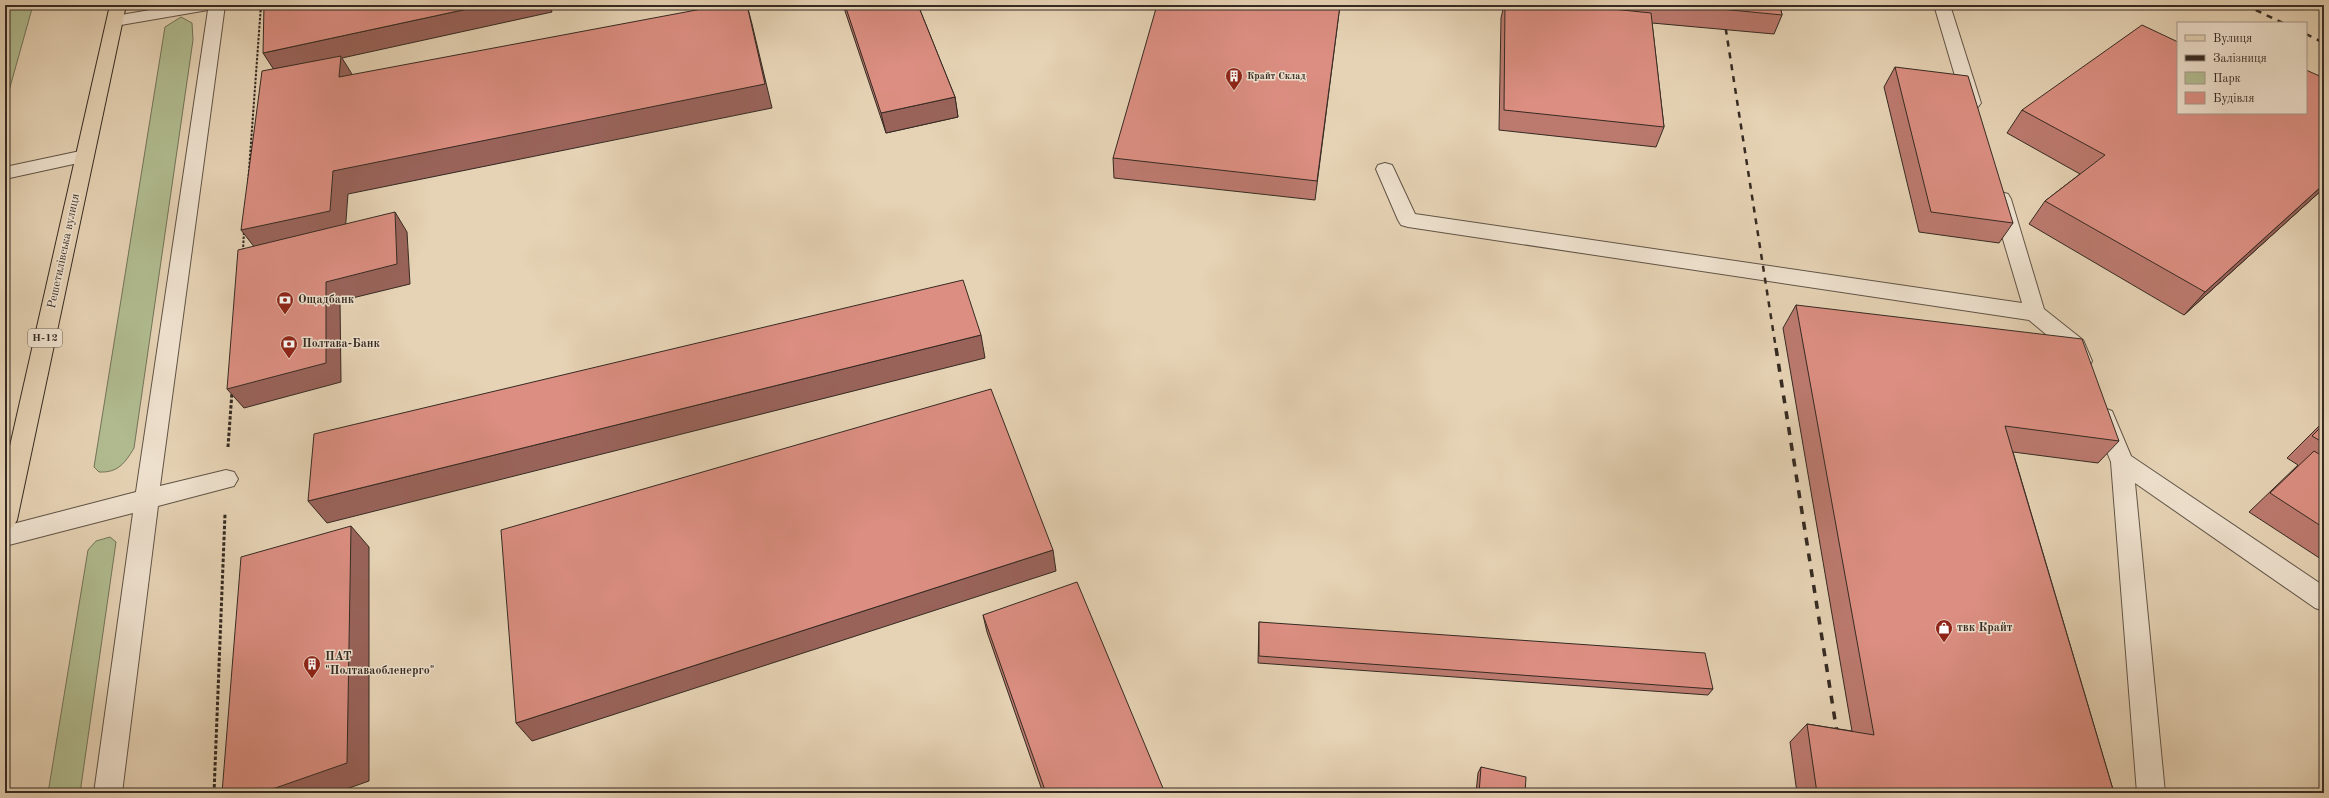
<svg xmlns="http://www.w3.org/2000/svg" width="2329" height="798" viewBox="0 0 2329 798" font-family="'Old Standard TT',serif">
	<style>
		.green { fill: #b1bd91; stroke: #73745a }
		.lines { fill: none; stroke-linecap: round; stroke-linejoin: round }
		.service-casing { stroke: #615447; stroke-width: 2 }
		.primary-casing { stroke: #352a22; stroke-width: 2 }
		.path-far1 { stroke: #352a22; stroke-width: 2; stroke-dasharray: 2.5 1.5; stroke-linecap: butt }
		.path { stroke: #352a22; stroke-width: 3; stroke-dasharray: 3.5 2; stroke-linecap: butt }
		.service { fill: #efe2cf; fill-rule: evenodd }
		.primary { fill: #e6d3b5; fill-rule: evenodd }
		.rail-far1 { stroke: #352a22; stroke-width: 2.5; stroke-dasharray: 6 6; stroke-linecap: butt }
		.rail { stroke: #352a22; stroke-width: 3.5; stroke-dasharray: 8 8; stroke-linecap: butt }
		.wall { fill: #bc7a6f; stroke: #352a22 }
		.shaded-wall { fill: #99635a; stroke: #352a22 }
		.building { fill: #db8e81; stroke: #352a22 }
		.labels { text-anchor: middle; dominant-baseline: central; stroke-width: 3; stroke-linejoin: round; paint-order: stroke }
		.far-poi-label { font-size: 10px; font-weight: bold; fill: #352a22; stroke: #efe2cf; text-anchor: start }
		.shield { fill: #efe2cf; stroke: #6d6156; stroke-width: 1 }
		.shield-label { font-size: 11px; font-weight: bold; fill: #352a22 }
		.street-label { font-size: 12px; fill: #352a22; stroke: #efe2cf }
		.poi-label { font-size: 12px; font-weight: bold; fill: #352a22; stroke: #efe2cf; text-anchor: start }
	</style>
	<rect width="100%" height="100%" fill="#e6d3b5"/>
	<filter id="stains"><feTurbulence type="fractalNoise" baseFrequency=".005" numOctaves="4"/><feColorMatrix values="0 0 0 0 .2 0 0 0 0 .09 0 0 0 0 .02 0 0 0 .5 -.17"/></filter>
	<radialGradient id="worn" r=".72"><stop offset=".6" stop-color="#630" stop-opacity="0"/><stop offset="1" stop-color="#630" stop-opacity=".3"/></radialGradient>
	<g class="green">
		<polygon points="5,5 33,5 5,105"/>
		<path d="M181,17L192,23L193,40L134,448C125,463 118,473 99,472L94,467L165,27Z"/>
		<polygon points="110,537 116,542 80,793 48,793 88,550 96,541"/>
	</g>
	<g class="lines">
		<g class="service-casing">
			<g id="service">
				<polygon points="179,5 225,5 160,486 226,470 234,472 238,479 234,486 158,506 122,793 94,793 133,513 5,546 5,526 136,492 208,10 115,26 109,25 107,21 109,17 115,16"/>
				<polygon points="1934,5 1950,5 1981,103 1978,107 1972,109 1966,107 1963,103"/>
				<polygon points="85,150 92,152 94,156 92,160 5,179 5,167"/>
				<polygon points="1385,163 1392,165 1394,169 1415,214 2022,303 1991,199 1994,194 2001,192 2008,194 2011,199 2044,309 2083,340 2092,361 2089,367 2081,369 2073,367 2066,351 2029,320 1408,227 1401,225 1398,220 1376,169 1378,165"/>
				<polygon points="2104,408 2112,411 2131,456 2324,586 2324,611 2315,608 2135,483 2165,793 2137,793 2111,462 2093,417 2096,411"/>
			</g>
		</g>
		<g class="primary-casing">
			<polygon id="primary" points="110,5 126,5 17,520 13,527 5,530 5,468"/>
		</g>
		<g class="path-far1">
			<polyline points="248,184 261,5"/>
			<polyline points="243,251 244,230"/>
		</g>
		<g class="path">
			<polyline points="228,447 232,392"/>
			<polyline points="214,793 225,514"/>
		</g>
		<use href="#service" class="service"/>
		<use href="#primary" class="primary"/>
		<g class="rail-far1">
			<polyline points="1722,5 1776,349"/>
			<polyline points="2245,5 2283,23"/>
			<polyline points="2306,34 2324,43"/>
		</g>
		<polyline class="rail" points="1776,348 1838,739"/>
	</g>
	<g class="wall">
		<polygon points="843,5 918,5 955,97 958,117 886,133"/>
		<polygon points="1340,5 1315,200 1114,178 1113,158"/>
		<polygon points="1504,5 1780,5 1782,15 1774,34 1652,23 1664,127 1656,147 1499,130 1501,18"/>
		<polygon points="1895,67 2013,223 1999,243 1919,232 1884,87"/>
		<polygon points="2022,110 2324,188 2184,315 2029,224 2045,201 2080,174 2007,133"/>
		<polygon points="1796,305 2119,441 2098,463 2013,452 2114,793 1797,793 1790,742 1807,724 1852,731 1783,328"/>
		<polygon points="2324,421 2324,561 2249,512 2298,465 2287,458"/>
		<polygon points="983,615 1165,793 1043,793 987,632"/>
		<polygon points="1259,622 1713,689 1708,695 1258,663"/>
		<polygon points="1481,767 1525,793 1476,793 1478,773"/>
	</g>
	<g class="shaded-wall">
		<polygon points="486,5 550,5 552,12 342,58 355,79 276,73 263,53"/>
		<polygon points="747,5 752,24 772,108 348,194 345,234 259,253 241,230 333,171"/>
		<polygon points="955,97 958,117 886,133 881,113"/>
		<polygon points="2324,184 2324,188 2184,315 2205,292"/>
		<polygon points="395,212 407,232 410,284 340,301 341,382 244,408 227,389 326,282"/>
		<polygon points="981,335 985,358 327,523 308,501"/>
		<polygon points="351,526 369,547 369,781 335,793 261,793"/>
		<polygon points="1053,550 1056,571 532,741 516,723"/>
	</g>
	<g class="building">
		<polygon points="264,5 486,5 263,53"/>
		<polygon points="723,5 747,5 765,84 333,171 330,211 241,230 262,71 341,56 339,77"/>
		<polygon points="845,5 918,5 955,97 881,113"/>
		<polygon points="1157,5 1340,5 1317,181 1113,158"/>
		<polygon points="1505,5 1574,5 1651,13 1664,127 1504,110"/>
		<polygon points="1680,5 1780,5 1782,15"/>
		<polygon points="2142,25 2178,42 2178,113 2306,113 2306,70 2324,78 2324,184 2205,292 2045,201 2105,155 2022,110"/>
		<polygon points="1895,67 1968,76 2013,223 1931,212"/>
		<polygon points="395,212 397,264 326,282 326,363 227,389 238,250"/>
		<polygon points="963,280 981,335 308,501 314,434"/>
		<polygon points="1796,305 2082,339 2119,441 2005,426 2114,793 1817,793 1807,724 1874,735"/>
		<polygon points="991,389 1053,550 516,723 501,530"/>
		<polygon points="2324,424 2324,443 2312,436"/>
		<polygon points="2314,451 2324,457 2324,528 2270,493"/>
		<polygon points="351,526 347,763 261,793 222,793 241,557"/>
		<polygon points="1077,582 1165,793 1046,793 983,615"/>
		<polygon points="1259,622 1705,653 1713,689 1259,656"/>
		<polygon points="1481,767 1526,777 1525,793 1479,793"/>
	</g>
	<defs>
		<g id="building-pin" transform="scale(0.9)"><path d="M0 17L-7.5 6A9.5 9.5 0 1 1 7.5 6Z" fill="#8f2418" stroke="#efe2cf"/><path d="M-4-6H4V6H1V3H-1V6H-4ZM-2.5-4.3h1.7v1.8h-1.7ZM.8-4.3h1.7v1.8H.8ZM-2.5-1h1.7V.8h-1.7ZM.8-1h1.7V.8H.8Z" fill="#fff"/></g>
		<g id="bank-pin" transform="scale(0.9)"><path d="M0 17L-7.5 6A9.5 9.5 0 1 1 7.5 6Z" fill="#8f2418" stroke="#efe2cf"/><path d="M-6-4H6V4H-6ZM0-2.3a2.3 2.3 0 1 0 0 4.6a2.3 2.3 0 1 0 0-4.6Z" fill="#fff"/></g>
		<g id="shop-pin" transform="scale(0.9)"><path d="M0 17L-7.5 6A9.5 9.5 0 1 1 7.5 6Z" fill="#8f2418" stroke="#efe2cf"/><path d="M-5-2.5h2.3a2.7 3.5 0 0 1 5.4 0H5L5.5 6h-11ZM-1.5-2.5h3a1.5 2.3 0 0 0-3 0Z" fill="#fff"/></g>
	</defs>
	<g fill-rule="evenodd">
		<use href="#building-pin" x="1234" y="76"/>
		<use href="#bank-pin" x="285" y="300"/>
		<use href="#bank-pin" x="289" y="344"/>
		<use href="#shop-pin" x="1944" y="628"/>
		<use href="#building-pin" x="312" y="664"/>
	</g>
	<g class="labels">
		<g class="far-poi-label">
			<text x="1247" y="76">Крайт Склад</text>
		</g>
		<rect class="shield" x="28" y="329" width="34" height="18" rx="3"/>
		<g class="shield-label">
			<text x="45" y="338">Н-12</text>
		</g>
		<g class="street-label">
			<text transform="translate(64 251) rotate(-78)">Решетилівська вулиця</text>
		</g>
		<g class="poi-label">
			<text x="298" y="300">Ощадбанк</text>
			<text x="302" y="344">Полтава-Банк</text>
			<text x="1957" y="628">твк Крайт</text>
			<text x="325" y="657">ПАТ<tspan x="325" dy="14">"Полтаваобленерго"</tspan></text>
		</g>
	</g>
	<rect width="2329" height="798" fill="none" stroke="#e6d3b5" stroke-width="20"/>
	<rect x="6" y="6" width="2317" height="786" fill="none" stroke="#352a22" stroke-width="2"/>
	<rect x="10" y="10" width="2309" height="778" fill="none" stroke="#352a22"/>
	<rect x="2177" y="22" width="130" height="92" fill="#efe2cf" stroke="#a5988a"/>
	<rect x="2185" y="35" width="20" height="6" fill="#e6d3b5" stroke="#a5988a"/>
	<text x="2213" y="42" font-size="12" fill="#352a22">Вулиця</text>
	<rect x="2185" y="55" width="20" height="6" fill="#352a22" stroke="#a5988a"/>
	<text x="2213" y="62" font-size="12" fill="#352a22">Залізниця</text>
	<rect x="2185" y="72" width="20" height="12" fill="#b1bd91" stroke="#a5988a"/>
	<text x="2213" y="82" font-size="12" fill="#352a22">Парк</text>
	<rect x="2185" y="92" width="20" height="12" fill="#db8e81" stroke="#a5988a"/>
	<text x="2213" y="102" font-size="12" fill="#352a22">Будівля</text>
	<rect width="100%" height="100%" filter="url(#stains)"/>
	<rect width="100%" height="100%" fill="url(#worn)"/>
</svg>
